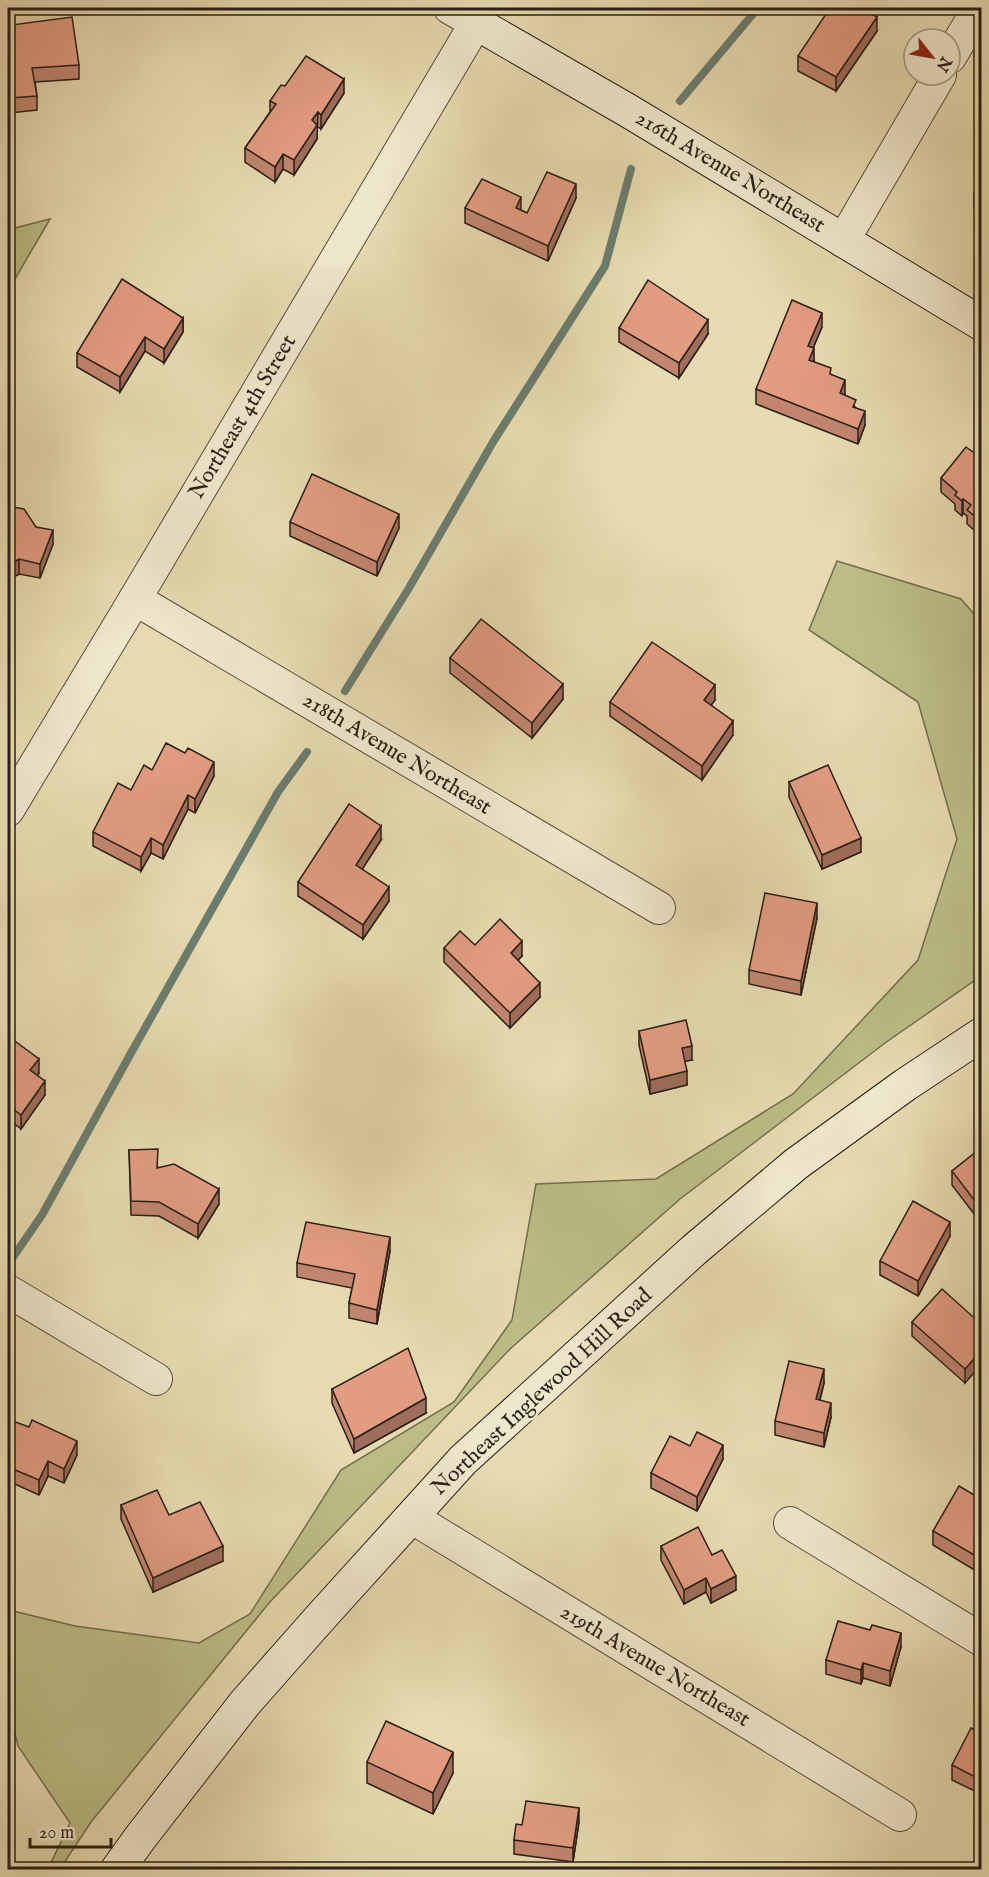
<svg xmlns="http://www.w3.org/2000/svg" width="989" height="1877" viewBox="0 0 989 1877" font-family="'IM FELL English',serif">
	<style>
		.green { fill: #bcbd86; stroke: #726e4e; stroke-width: 1.5 }
		.lines { fill: none; stroke-linecap: round; stroke-linejoin: round }
		.stream { stroke: #6b7d70; stroke-width: 8 }
		.street-casing { stroke: #584e3c; stroke-width: 34 }
		.secondary-casing { stroke: #281f15; stroke-width: 35 }
		.street { stroke: #efe7cc; stroke-width: 32 }
		.secondary { stroke: #efe7cc; stroke-width: 33 }
		.wall { fill: #c28670; stroke: #281f15; stroke-width: 1.5 }
		.shaded-wall { fill: #9e6d5b; stroke: #281f15; stroke-width: 1.5 }
		.building { fill: #e29c82; stroke: #281f15; stroke-width: 1.5 }
		.labels { text-anchor: middle; dominant-baseline: central; stroke-width: 5; stroke-linejoin: round; paint-order: stroke }
		.street-label { font-size: 22px; fill: #281f15; stroke: #efe7cc }
	</style>
	<rect width="100%" height="100%" fill="#e7dab0"/>
	<filter id="stains"><feTurbulence type="fractalNoise" baseFrequency=".00333" numOctaves="4"/><feColorMatrix values="0 0 0 0 .2 0 0 0 0 .09 0 0 0 0 .02 0 0 0 .5 -.17"/></filter>
	<radialGradient id="worn" r=".72"><stop offset=".6" stop-color="#630" stop-opacity="0"/><stop offset="1" stop-color="#630" stop-opacity=".3"/></radialGradient>
	<g class="green">
		<polygon points="50,219 8,291 8,232 11,229"/>
		<polygon points="837,561 961,599 981,622 981,976 885,1043 680,1199 510,1349 269,1603 91,1822 60,1869 48,1869 70,1823 18,1746 8,1704 9,1610 75,1626 199,1643 250,1614 341,1470 454,1402 512,1320 536,1184 656,1179 793,1094 918,960 957,839 918,702 809,630"/>
	</g>
	<g class="lines">
		<g class="stream">
			<polyline points="680,101 758,8"/>
			<polyline points="345,691 409,588 493,442 605,266 631,169"/>
			<polyline points="9,1263 42,1215 131,1053 278,792 307,752"/>
		</g>
		<g class="street-casing">
			<g id="street">
				<polyline points="950,57 979,8"/>
				<polyline points="843,241 940,75"/>
				<polyline points="135,599 659,908"/>
				<polyline points="8,810 135,599 476,23 450,8"/>
				<polyline points="8,1291 156,1379"/>
				<polyline points="411,1517 900,1815"/>
				<polyline points="790,1523 982,1640"/>
			</g>
		</g>
		<g class="secondary-casing">
			<g id="secondary">
				<polyline points="476,23 627,110 982,324"/>
				<polyline points="117,1870 140,1838 245,1703 320,1618 463,1460 694,1250 796,1164 905,1085 982,1034"/>
			</g>
		</g>
		<use href="#street" class="street"/>
		<use href="#secondary" class="secondary"/>
	</g>
	<g class="wall">
		<polygon points="8,14 12,25 79,65 79,79 35,82 37,96 37,110 10,113 8,103"/>
		<polygon points="877,31 836,91 798,71 798,56"/>
		<polygon points="285,86 344,93 321,129 318,127 317,127 317,139 294,175 283,169 275,182 245,162 245,148 270,112 270,101"/>
		<polygon points="981,183 981,212 974,208 974,194"/>
		<polygon points="576,198 548,261 465,223 465,208 521,210 527,213"/>
		<polygon points="183,318 183,332 164,363 145,351 120,392 77,367 77,353"/>
		<polygon points="822,327 813,348 814,362 831,375 845,394 844,395 856,408 865,425 858,444 756,404 756,389"/>
		<polygon points="619,328 708,334 679,378 619,342"/>
		<polygon points="981,453 981,536 967,524 967,516 963,513 962,516 955,510 955,504 941,492 941,478 979,456"/>
		<polygon points="8,510 36,527 53,544 40,578 19,574 8,580"/>
		<polygon points="290,522 399,528 377,576 290,536"/>
		<polygon points="450,658 563,699 532,738 450,673"/>
		<polygon points="715,700 711,705 733,735 702,780 610,716 610,702"/>
		<polygon points="152,770 214,776 195,813 188,809 163,859 151,853 141,871 93,846 93,832 131,790"/>
		<polygon points="789,782 861,852 822,869 789,797"/>
		<polygon points="381,840 362,869 389,901 363,939 298,896 298,882"/>
		<polygon points="817,918 801,995 749,984 749,970"/>
		<polygon points="475,945 522,956 518,960 540,997 510,1028 444,962 444,948"/>
		<polygon points="639,1031 692,1060 685,1061 687,1085 650,1094 639,1045"/>
		<polygon points="8,1036 39,1073 38,1075 45,1095 21,1129 8,1119"/>
		<polygon points="981,1148 981,1216 978,1219 952,1185 952,1171"/>
		<polygon points="129,1150 219,1204 198,1238 159,1216 131,1215"/>
		<polygon points="950,1236 918,1296 880,1275 880,1261"/>
		<polygon points="390,1251 377,1324 349,1318 349,1303 352,1288 297,1277 297,1263"/>
		<polygon points="912,1322 981,1324 965,1383 912,1336"/>
		<polygon points="824,1383 820,1400 831,1417 824,1447 775,1435 775,1421"/>
		<polygon points="332,1389 426,1413 354,1453 332,1403"/>
		<polygon points="8,1426 77,1455 64,1483 48,1476 39,1495 8,1481"/>
		<polygon points="690,1446 723,1459 697,1511 651,1488 651,1473"/>
		<polygon points="981,1499 981,1574 933,1545 933,1531"/>
		<polygon points="121,1505 169,1515 223,1561 153,1592 121,1519"/>
		<polygon points="661,1546 712,1555 736,1590 711,1603 706,1592 684,1604 661,1560"/>
		<polygon points="901,1647 890,1686 863,1678 861,1684 826,1674 826,1660"/>
		<polygon points="981,1733 981,1819 977,1817 977,1802 981,1794 952,1780 952,1765"/>
		<polygon points="367,1762 453,1773 433,1814 367,1783"/>
		<polygon points="579,1822 573,1862 514,1854 514,1840 522,1825"/>
	</g>
	<g class="shaded-wall">
		<polygon points="877,17 877,31 836,91 836,77"/>
		<polygon points="344,79 344,93 321,129 321,115"/>
		<polygon points="318,112 317,139 294,175 294,160 312,120"/>
		<polygon points="283,154 283,169 275,182 275,167"/>
		<polygon points="576,184 576,198 548,261 548,246"/>
		<polygon points="521,197 521,211 516,208"/>
		<polygon points="822,313 822,327 808,360 808,346"/>
		<polygon points="183,318 183,332 164,363 164,349"/>
		<polygon points="708,320 708,334 679,378 679,363"/>
		<polygon points="145,337 145,351 120,392 120,377"/>
		<polygon points="814,348 814,363 809,360"/>
		<polygon points="845,380 845,394 840,408 840,393"/>
		<polygon points="865,411 865,425 858,444 858,429"/>
		<polygon points="963,499 963,513 962,516 962,501"/>
		<polygon points="399,514 399,528 377,576 377,562"/>
		<polygon points="53,530 53,544 40,578 40,564"/>
		<polygon points="19,559 19,574 8,580 8,565"/>
		<polygon points="563,684 563,699 532,738 532,723"/>
		<polygon points="715,685 715,700 704,715 704,700"/>
		<polygon points="733,721 733,735 702,780 702,766"/>
		<polygon points="214,762 214,776 195,813 195,799"/>
		<polygon points="188,795 188,809 163,859 163,845"/>
		<polygon points="381,826 381,840 356,879 356,865"/>
		<polygon points="151,838 151,853 141,871 141,857"/>
		<polygon points="861,838 861,852 822,869 822,855"/>
		<polygon points="389,887 389,901 363,939 363,925"/>
		<polygon points="817,903 817,918 801,995 801,981"/>
		<polygon points="522,941 522,956 511,967 511,953"/>
		<polygon points="540,983 540,997 510,1028 510,1013"/>
		<polygon points="692,1046 692,1060 682,1062 682,1048"/>
		<polygon points="39,1059 39,1073 30,1084 30,1070"/>
		<polygon points="687,1071 687,1085 650,1094 650,1080"/>
		<polygon points="45,1081 45,1095 21,1129 21,1115"/>
		<polygon points="219,1189 219,1204 198,1238 198,1224"/>
		<polygon points="981,1202 981,1216 978,1219 978,1205"/>
		<polygon points="950,1222 950,1236 918,1296 918,1281"/>
		<polygon points="390,1237 390,1251 377,1324 377,1310"/>
		<polygon points="981,1351 981,1365 965,1383 965,1369"/>
		<polygon points="824,1369 824,1383 816,1414 816,1399"/>
		<polygon points="426,1398 426,1413 354,1453 354,1439"/>
		<polygon points="831,1403 831,1417 824,1447 824,1433"/>
		<polygon points="77,1441 77,1455 64,1483 64,1469"/>
		<polygon points="723,1445 723,1459 697,1511 697,1497"/>
		<polygon points="48,1461 48,1476 39,1495 39,1480"/>
		<polygon points="223,1546 223,1561 153,1592 153,1578"/>
		<polygon points="736,1576 736,1590 711,1603 711,1589"/>
		<polygon points="706,1578 706,1592 684,1604 684,1590"/>
		<polygon points="901,1633 901,1647 890,1686 890,1671"/>
		<polygon points="863,1663 863,1678 861,1684 861,1670"/>
		<polygon points="453,1752 453,1773 433,1814 433,1793"/>
		<polygon points="579,1808 579,1822 573,1862 573,1848"/>
	</g>
	<g class="building">
		<polygon points="830,8 861,8 877,17 836,77 798,56"/>
		<polygon points="11,13 12,25 72,17 79,65 32,68 37,96 10,98 8,89 8,14"/>
		<polygon points="306,56 344,79 321,115 318,112 312,120 317,125 294,160 283,154 275,167 245,148 276,104 270,101 281,85 285,86"/>
		<polygon points="547,172 576,184 548,246 465,208 482,179 521,197 516,208 527,213"/>
		<polygon points="981,183 981,198 974,194"/>
		<polygon points="122,279 183,318 164,349 145,337 120,377 77,353"/>
		<polygon points="648,280 708,320 679,363 619,328"/>
		<polygon points="792,300 822,313 808,346 814,348 809,360 831,368 830,374 845,380 840,393 856,400 853,407 865,411 858,429 756,389"/>
		<polygon points="966,447 979,456 981,453 981,521 967,510 971,505 963,499 962,501 955,495 957,492 941,478"/>
		<polygon points="312,474 399,514 377,562 290,522"/>
		<polygon points="13,507 24,509 36,527 53,530 40,564 19,559 8,565 8,510"/>
		<polygon points="481,619 563,684 532,723 450,658"/>
		<polygon points="652,642 715,685 704,700 733,721 702,766 610,702"/>
		<polygon points="166,743 185,753 188,748 214,762 195,799 188,795 163,845 151,838 141,857 93,832 118,783 131,790 144,765 152,770"/>
		<polygon points="828,765 861,838 822,855 789,782"/>
		<polygon points="349,804 381,826 356,865 389,887 363,925 298,882"/>
		<polygon points="765,893 817,903 801,981 749,970"/>
		<polygon points="500,919 522,941 511,953 540,983 510,1013 444,948 460,931 475,945"/>
		<polygon points="686,1020 692,1046 682,1048 687,1071 650,1080 639,1031"/>
		<polygon points="8,1036 39,1059 30,1070 45,1081 21,1115 8,1105"/>
		<polygon points="981,1148 981,1202 978,1205 952,1171"/>
		<polygon points="158,1149 157,1168 174,1164 219,1189 198,1224 159,1202 131,1201 129,1150"/>
		<polygon points="913,1201 950,1222 918,1281 880,1261"/>
		<polygon points="306,1222 390,1237 377,1310 349,1303 355,1274 297,1263"/>
		<polygon points="942,1289 981,1324 981,1351 965,1369 912,1322"/>
		<polygon points="408,1348 426,1398 354,1439 332,1389"/>
		<polygon points="789,1361 824,1369 816,1399 831,1403 824,1433 775,1421"/>
		<polygon points="10,1420 29,1427 32,1420 77,1441 64,1469 48,1461 39,1480 8,1467 8,1426"/>
		<polygon points="697,1432 723,1445 697,1497 651,1473 670,1436 690,1446"/>
		<polygon points="959,1486 981,1499 981,1559 933,1531"/>
		<polygon points="157,1490 169,1515 200,1502 223,1546 153,1578 121,1505"/>
		<polygon points="698,1527 712,1555 722,1550 736,1576 711,1589 706,1578 684,1590 661,1546"/>
		<polygon points="838,1621 870,1630 872,1625 901,1633 890,1671 863,1663 861,1670 826,1660"/>
		<polygon points="386,1721 453,1752 433,1793 367,1762"/>
		<polygon points="971,1728 981,1733 981,1780 952,1765"/>
		<polygon points="981,1793 981,1805 977,1802"/>
		<polygon points="526,1801 579,1808 573,1848 514,1840 516,1824 522,1825"/>
	</g>
	<g class="labels">
		<g class="street-label">
			<text transform="translate(730 172) rotate(31)">216th Avenue Northeast</text>
			<text transform="translate(243 417) rotate(-59)">Northeast 4th Street</text>
			<text transform="translate(397 754) rotate(31)">218th Avenue Northeast</text>
			<text transform="translate(542 1392) rotate(-43)">Northeast Inglewood Hill Road</text>
			<text transform="translate(655 1666) rotate(31)">219th Avenue Northeast</text>
		</g>
	</g>
	<rect width="989" height="1877" fill="none" stroke="#e7dab0" stroke-width="30"/>
	<rect x="9" y="9" width="971" height="1859" fill="none" stroke="#281f15" stroke-width="3"/>
	<rect x="15" y="15" width="959" height="1847" fill="none" stroke="#281f15" stroke-width="1.5"/>
	<g transform="translate(932 57) rotate(121)"><circle r="28" fill="#efe7cc" stroke="#9f9783" stroke-width="1.5"/>
	<path d="M0-4.5L10 22L0 15L-10 22Z" fill="#8f2418"/>
	<text y="-9" font-size="16" font-weight="bold" text-anchor="middle" fill="#281f15">N</text>
	</g>
	<path d="M30 1838v9h81v-9" fill="none" stroke="#281f15" stroke-width="3"/>
	<text x="39" y="1838" font-size="18" fill="#281f15" stroke="#efe7cc" stroke-width="4.5" paint-order="stroke">20 m</text>
	<rect width="100%" height="100%" filter="url(#stains)"/>
	<rect width="100%" height="100%" fill="url(#worn)"/>
</svg>
